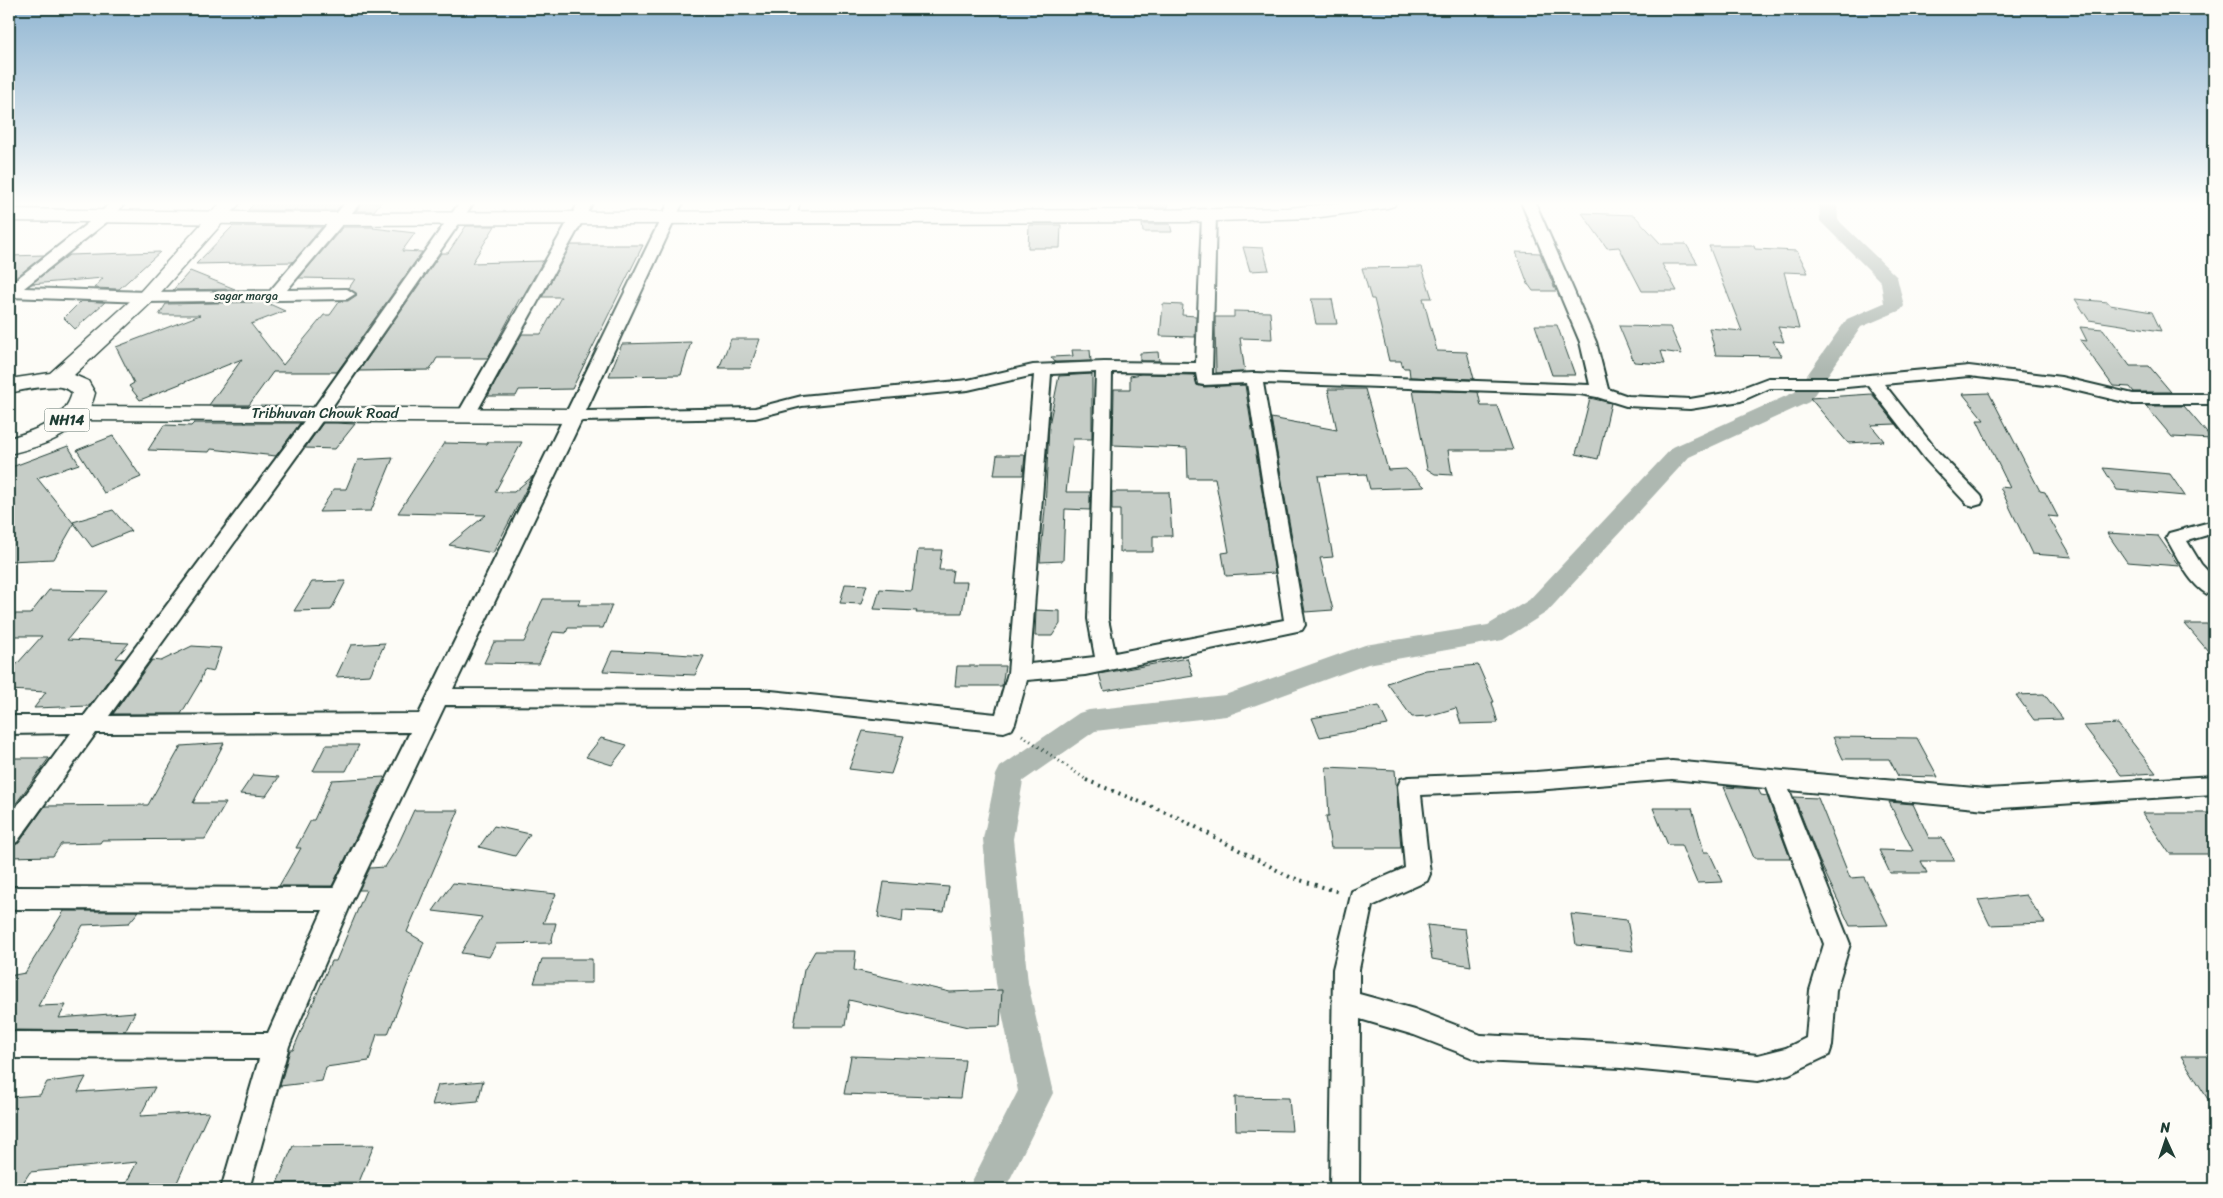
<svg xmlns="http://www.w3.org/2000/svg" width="2223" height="1198" viewBox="0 0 2223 1198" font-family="Sriracha,sans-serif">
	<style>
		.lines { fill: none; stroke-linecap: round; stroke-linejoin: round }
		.canal { fill: #aeb8b1; fill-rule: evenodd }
		.building { fill: #c6cdc7; stroke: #1f3d34 }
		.lane-casing { stroke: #1f3d34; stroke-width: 11 }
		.street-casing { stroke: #1f3d34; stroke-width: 4 }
		.secondary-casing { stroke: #1f3d34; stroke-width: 3 }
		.primary-casing { stroke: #1f3d34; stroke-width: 3 }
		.path-far1 { stroke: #1f3d34; stroke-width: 3; stroke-dasharray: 1 4; stroke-linecap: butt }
		.path { stroke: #1f3d34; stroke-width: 4; stroke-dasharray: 2 5; stroke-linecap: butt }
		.lane { stroke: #fdfcf7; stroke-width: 8 }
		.street { fill: #fdfcf7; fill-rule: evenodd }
		.secondary { fill: #fdfcf7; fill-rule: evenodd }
		.primary { fill: #fdfcf7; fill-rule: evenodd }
		.labels { text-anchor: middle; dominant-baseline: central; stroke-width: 5; stroke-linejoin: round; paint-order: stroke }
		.far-street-label { font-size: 12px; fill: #1f3d34; stroke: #fdfcf7 }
		.shield { fill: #fdfcf7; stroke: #62766e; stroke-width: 1 }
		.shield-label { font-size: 14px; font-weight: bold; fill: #1f3d34 }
		.street-label { font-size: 15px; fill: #1f3d34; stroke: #fdfcf7 }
	</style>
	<rect width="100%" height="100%" fill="#fdfcf7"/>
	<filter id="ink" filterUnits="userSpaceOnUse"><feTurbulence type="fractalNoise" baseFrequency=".02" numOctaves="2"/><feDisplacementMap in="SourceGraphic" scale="10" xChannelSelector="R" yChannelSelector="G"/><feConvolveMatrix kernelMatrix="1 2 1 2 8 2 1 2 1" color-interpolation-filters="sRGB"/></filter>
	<g filter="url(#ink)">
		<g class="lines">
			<polygon class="canal" points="1819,202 1837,202 1838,220 1897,277 1904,306 1901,310 1861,327 1809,402 1689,457 1547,612 1503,640 1368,664 1226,716 1095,731 1023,781 1013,839 1028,983 1053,1093 1005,1189 968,1189 1018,1091 996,983 983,839 996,775 1000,767 1079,713 1089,710 1225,695 1365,645 1488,625 1529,600 1673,447 1795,392 1847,319 1884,303 1881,282 1820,221"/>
		</g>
		<g class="building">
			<polygon points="256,202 343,202 336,211 248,210"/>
			<polygon points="363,202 381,202 374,211 356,211"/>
			<polygon points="1138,202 1167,202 1168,208 1139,208"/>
			<polygon points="1582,213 1634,215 1661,244 1686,244 1698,264 1662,264 1677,291 1642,291 1619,247 1607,248"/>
			<polygon points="1142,224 1170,224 1172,232 1143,232"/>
			<polygon points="1029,225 1061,225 1060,248 1028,248"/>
			<polygon points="233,226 322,227 293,262 196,264"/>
			<polygon points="466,226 495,226 472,263 543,261 522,298 520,298 488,358 437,358 430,370 359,371 441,253 448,253"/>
			<polygon points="343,227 374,227 373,228 415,233 402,251 422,252 337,372 273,372 249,405 209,405 242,359 140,400 129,386 134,383 116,347 200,315 159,315 166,304 265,302 285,311 251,324 283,365 324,315 330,315 340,301 348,301 357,295 349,288 355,279 299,278"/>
			<polygon points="571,245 643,245 572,389 519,390 516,396 488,396 522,334 541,334 561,297 542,297"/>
			<polygon points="1709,246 1754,246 1755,249 1797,251 1808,273 1784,272 1799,329 1778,327 1784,342 1773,341 1782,356 1716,355 1709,328 1742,331"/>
			<polygon points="1243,247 1263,248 1269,270 1250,271"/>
			<polygon points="160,252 119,289 94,288 103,278 31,284 69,255"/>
			<polygon points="1516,252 1540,253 1556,291 1533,291 1528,284"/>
			<polygon points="44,255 9,283 9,256"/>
			<polygon points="1422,267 1432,298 1423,298 1437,351 1467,352 1474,379 1410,377 1409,368 1403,368 1401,361 1389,361 1374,299 1371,299 1362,268"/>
			<polygon points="190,271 235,289 173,290"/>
			<polygon points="1311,299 1332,299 1337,324 1316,324"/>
			<polygon points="2075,299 2108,302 2110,305 2152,312 2161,331 2089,320"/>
			<polygon points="81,301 105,302 75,329 64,318"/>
			<polygon points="1163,304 1183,305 1182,315 1196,316 1195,337 1160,336"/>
			<polygon points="1234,311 1270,312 1272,339 1240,338 1245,372 1216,373 1215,317 1234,317"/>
			<polygon points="1535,325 1557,325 1575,375 1552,375"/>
			<polygon points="1619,326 1670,327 1682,354 1661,351 1665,364 1634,362"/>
			<polygon points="2080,327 2103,329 2130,366 2149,366 2171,392 2134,392 2130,387 2113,386 2080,340 2087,341"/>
			<polygon points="731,339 760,339 750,368 719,368"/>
			<polygon points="691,342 681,375 609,376 622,344"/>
			<polygon points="1072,350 1090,350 1091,361 1055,362 1051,357 1073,356"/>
			<polygon points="1158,352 1159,361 1140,361 1140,353"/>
			<polygon points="1092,374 1092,439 1073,439 1066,492 1090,492 1090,510 1065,509 1063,561 1040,562 1045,509 1049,425 1059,376"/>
			<polygon points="1141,374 1194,375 1197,385 1204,387 1245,385 1275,573 1226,576 1222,553 1229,552 1215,478 1188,478 1187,448 1113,445 1114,389 1130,389 1130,376"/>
			<polygon points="1328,389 1365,389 1388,470 1406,469 1425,487 1370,489 1366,474 1318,476 1333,557 1320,558 1333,610 1305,612 1271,418 1337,430"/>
			<polygon points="1413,390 1478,392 1481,406 1497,406 1513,450 1448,450 1452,475 1435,474 1427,469"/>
			<polygon points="1989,393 2040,491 2045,492 2058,517 2048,516 2072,557 2032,554 2000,487 2010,488 1977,420 1984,420 1963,394"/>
			<polygon points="1872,394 1896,424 1871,425 1884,441 1848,443 1810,398"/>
			<polygon points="1590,398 1611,403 1598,459 1576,454"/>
			<polygon points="2146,406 2184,406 2212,439 2172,437"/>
			<polygon points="194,423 300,423 276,456 211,449 209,452 148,450 164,425 191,426"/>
			<polygon points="323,423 336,423 355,424 335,449 305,448"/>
			<polygon points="113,436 141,477 104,493 77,450"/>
			<polygon points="488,442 522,442 495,492 514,492 533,476 493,553 449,545 486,515 398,513 444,443 487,444"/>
			<polygon points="68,446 79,464 37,478 74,524 54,559 9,561 9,468"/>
			<polygon points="997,455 1025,455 1023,475 994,475"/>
			<polygon points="393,458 371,511 319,512 334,489 346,489 358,460"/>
			<polygon points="2103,468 2170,474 2185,496 2117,490"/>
			<polygon points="1112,492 1169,492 1172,536 1153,536 1153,552 1120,552 1120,510 1112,510"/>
			<polygon points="113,510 131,531 92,547 73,522"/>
			<polygon points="2107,533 2158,536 2179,566 2127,562"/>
			<polygon points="918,550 942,550 939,570 953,570 951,582 967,582 962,613 916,613 917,611 874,609 880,589 912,591"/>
			<polygon points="346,581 331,610 294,611 312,582"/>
			<polygon points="845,584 867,585 861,604 840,603"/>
			<polygon points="49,590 107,591 67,640 129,643 116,658 124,659 89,706 34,708 46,692 9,690 9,673 42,636 9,636 9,614 30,614"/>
			<polygon points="543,599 580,599 578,605 612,605 603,628 568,628 566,633 553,632 539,664 484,663 494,642 524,642"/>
			<polygon points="1036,610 1060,611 1060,624 1052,636 1035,636"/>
			<polygon points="2185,624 2214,624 2214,658"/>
			<polygon points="385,643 370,675 336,677 351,645"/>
			<polygon points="192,646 221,648 213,672 204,670 200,682 181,714 113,714 152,660 161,661"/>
			<polygon points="612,651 677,654 704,656 695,675 603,671"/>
			<polygon points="1187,658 1193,676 1104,691 1099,674"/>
			<polygon points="1478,665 1494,702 1492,702 1498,723 1461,724 1456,708 1428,716 1412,717 1387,683 1426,670"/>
			<polygon points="957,666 1005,666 1002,686 955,686"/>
			<polygon points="2044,694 2063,719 2034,720 2016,695"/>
			<polygon points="1379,706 1388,725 1320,737 1312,718"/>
			<polygon points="2118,724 2156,773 2121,775 2084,726"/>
			<polygon points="863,731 904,736 891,774 849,769"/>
			<polygon points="1833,737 1917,738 1938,777 1898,776 1889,759 1843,759"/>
			<polygon points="601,738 627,745 612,765 586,757"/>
			<polygon points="224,743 193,803 226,803 205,839 102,840 100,843 61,844 53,856 9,857 9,851 13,846 19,843 45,806 148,805 181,746"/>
			<polygon points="326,745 359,745 346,771 313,771"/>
			<polygon points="9,758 49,758 9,813"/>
			<polygon points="1326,767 1395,770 1401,848 1331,848 1326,816 1329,816"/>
			<polygon points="253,775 279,777 266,796 240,794"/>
			<polygon points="385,777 332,886 279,886 301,848 296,848 311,820 314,820 332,780"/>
			<polygon points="1724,787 1758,789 1761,795 1767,796 1790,858 1754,858"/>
			<polygon points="1794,797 1818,798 1850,878 1864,877 1888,925 1850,926 1819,860"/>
			<polygon points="1889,802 1913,804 1929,838 1942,838 1955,861 1921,861 1927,873 1890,873 1879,850 1913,851"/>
			<polygon points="1653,808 1692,808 1704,852 1709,852 1723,882 1697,883 1681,845 1668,845"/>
			<polygon points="414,810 459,810 407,932 424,942 388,1034 377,1034 369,1061 326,1067 322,1081 280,1086 290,1050 293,1050 331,961 336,961 366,890 359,890 370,868 385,867 395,851"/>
			<polygon points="2142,813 2214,813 2214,854 2170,854"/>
			<polygon points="494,826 530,834 515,856 479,847"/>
			<polygon points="884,882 949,887 944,912 903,910 902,922 878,917"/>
			<polygon points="453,883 556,894 543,923 556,923 551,943 496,944 489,957 461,953 482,917 433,911"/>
			<polygon points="2026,895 2045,923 1990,925 1978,900"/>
			<polygon points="64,911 139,911 129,923 83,925 38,1006 66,1005 59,1018 135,1012 125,1031 9,1030 9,976 25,973"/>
			<polygon points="1571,914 1627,920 1633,951 1576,945"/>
			<polygon points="1427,925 1465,929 1471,966 1432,959"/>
			<polygon points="815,951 856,951 854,970 950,992 1002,990 1000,1026 968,1027 849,1000 845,1026 794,1026 804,970"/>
			<polygon points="542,959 592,959 592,983 534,983"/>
			<polygon points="851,1056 965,1060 960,1098 844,1094"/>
			<polygon points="2181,1056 2214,1056 2214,1109"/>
			<polygon points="86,1077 78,1092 155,1087 140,1116 209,1112 174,1189 123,1189 137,1162 30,1172 19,1189 9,1189 9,1097 40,1095 47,1082"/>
			<polygon points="483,1081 478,1101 432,1105 438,1085"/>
			<polygon points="1235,1097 1289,1098 1292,1131 1236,1130"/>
			<polygon points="374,1145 359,1182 277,1183 293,1146"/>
		</g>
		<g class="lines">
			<g class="lane-casing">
				<polyline id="lane" points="792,216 796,202"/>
			</g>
			<g class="street-casing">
				<g id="street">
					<polygon points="111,202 126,202 108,221 24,288 146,292 270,291 346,202 361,202 287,290 347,289 355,294 347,299 146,302 9,297 9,285 98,215"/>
					<path d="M460,202H474L325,417L109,716L419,714L669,202H683L586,411L755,408L802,396L968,380L1033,365L1104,362L1196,363L1202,215L1209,211L1216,215L1212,375L1254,373L1590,385L1580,342L1521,202H1535L1596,342L1608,389L1628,396L1690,399L1731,392L1768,378H1836L1969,366L2061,377L2133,394H2214V404H2133L2061,387L1969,376L1884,384L1938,452L1981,496L1983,500L1981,504L1974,506L1967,504L1926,460L1868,385L1836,388H1770L1741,401L1690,409L1626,406L1597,397L1580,394L1263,383L1305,625L1302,630L1085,675L1027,680L1015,723L1012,729L1004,732L761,706L445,705L352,901L289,1046L249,1189H221L259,1059L9,1058V1032L268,1033L323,910L9,909V887L333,888L410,732L96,733L17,842L9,845V817L71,733L9,734V716H84L313,409ZM1096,372L1088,619L1095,657L1030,664L1051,374ZM1112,372L1196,373L1198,384L1204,385L1247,383L1284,620L1115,653L1108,619ZM1034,375L1008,673L996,714L761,690L453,689L581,421L755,418L802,406L968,390Z"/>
					<polygon points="579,202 593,202 475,415 472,419 460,419 457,415"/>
					<path d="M2214,521V533L2187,541L2201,564L2214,578V597C2191,590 2178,557 2166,538L2169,533Z"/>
					<path d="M1672,761L1986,789L2214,776V794L1986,809L1789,790L1850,944L1836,990L1832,1046L1829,1055L1789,1074L1758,1081L1621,1068L1481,1061L1414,1035L1360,1019L1359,1189H1330L1333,969L1352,891L1405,868L1398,786L1401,779L1409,777L1536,772ZM1672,779L1766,788L1824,944L1810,990L1806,1038L1786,1048L1758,1055L1621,1042L1481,1035L1414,1009L1359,994V969L1372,906L1427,881L1430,874L1421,795L1536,790Z"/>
				</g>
			</g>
			<g class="secondary-casing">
				<g id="secondary">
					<polygon points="1350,202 1396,202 1394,206 1387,208 1313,218 1187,222 325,225 9,221 9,209 325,213 1145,210 1287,208"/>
					<polygon points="75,406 575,409 583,411 587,416 583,421 575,423 75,420 67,418 63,413 67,408"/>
				</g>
			</g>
			<g class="primary-casing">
				<path id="primary" d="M221,202H241L153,301L74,375L88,381L95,393C86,433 44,446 9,454V438C34,431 65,421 72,393C64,380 23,390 9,393V379L50,373L139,293Z"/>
			</g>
			<polyline class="path-far1" points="1022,735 1088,781"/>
			<polyline class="path" points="1086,780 1175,816 1290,877 1339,892"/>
			<use href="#lane" class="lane"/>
			<use href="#street" class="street"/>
			<use href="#secondary" class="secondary"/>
			<use href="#primary" class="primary"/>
		</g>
	</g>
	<linearGradient id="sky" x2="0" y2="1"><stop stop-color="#91b6d2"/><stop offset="0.55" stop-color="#fefefb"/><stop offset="1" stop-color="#fefefb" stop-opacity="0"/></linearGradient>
	<rect width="2223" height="370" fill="url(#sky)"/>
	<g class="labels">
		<g class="far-street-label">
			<text x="246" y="296">sagar marga</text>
		</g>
		<rect class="shield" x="44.5" y="408.5" width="45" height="23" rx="4"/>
		<g class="shield-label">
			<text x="67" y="420">NH14</text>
		</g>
		<g class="street-label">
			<text x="325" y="413">Tribhuvan Chowk Road</text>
		</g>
	</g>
	<rect width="2223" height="1198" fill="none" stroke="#fdfcf7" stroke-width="30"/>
	<rect x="15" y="15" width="2193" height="1168" fill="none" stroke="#1f3d34" stroke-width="2" filter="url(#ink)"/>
	<g transform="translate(2166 1140) rotate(357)" stroke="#fdfcf7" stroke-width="4" paint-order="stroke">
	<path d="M0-4L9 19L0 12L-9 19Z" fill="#1f3d34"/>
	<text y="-8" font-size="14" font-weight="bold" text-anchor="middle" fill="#1f3d34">N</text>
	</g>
</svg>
